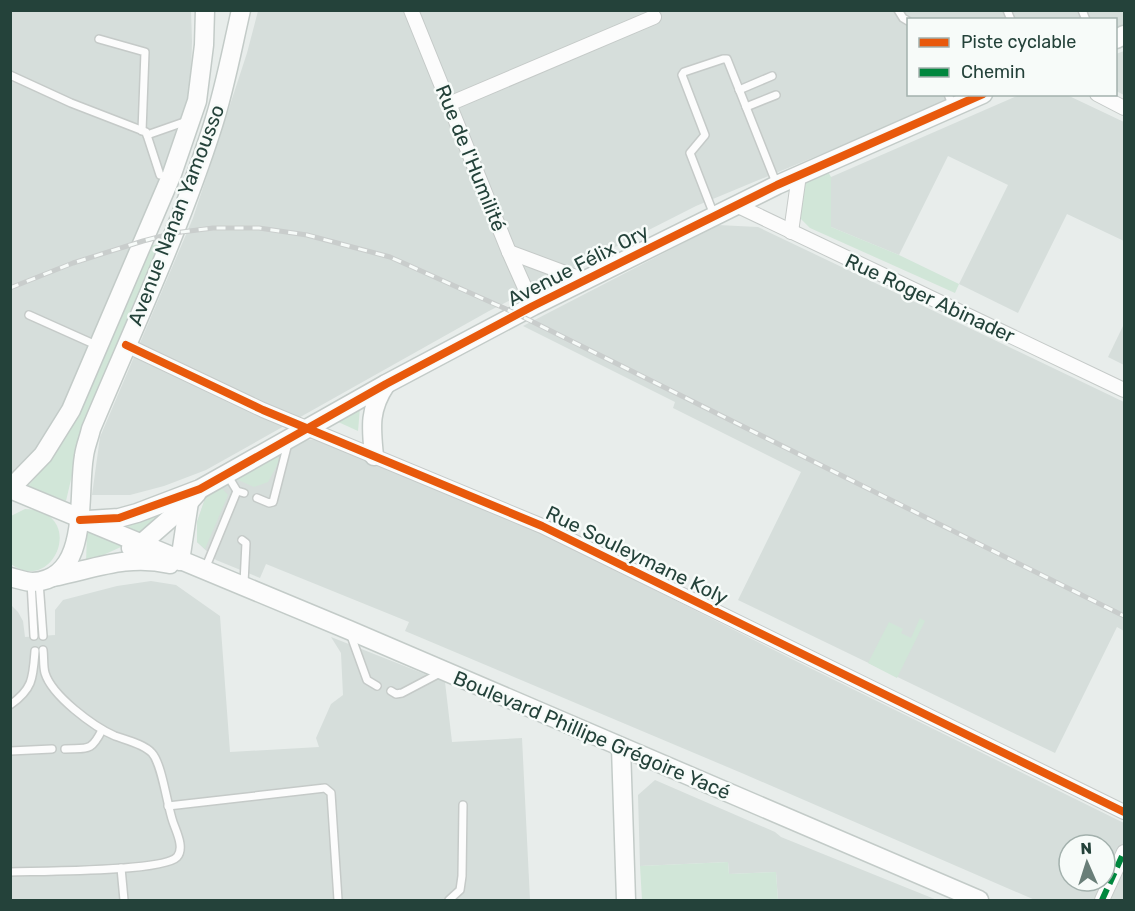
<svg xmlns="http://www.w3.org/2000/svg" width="1135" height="911" viewBox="0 0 1135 911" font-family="Rubik,sans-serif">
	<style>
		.built { fill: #d6dedb; fill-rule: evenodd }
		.green { fill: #d1e6d8 }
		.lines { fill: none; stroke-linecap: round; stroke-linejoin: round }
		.lane-casing { stroke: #c5cac8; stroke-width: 10 }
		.street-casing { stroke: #c5cac8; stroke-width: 16 }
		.secondary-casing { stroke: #c3cbc8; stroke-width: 21 }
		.lane { stroke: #fcfcfc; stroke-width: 7 }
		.street { stroke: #fcfcfc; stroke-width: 14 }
		.secondary { stroke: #fcfcfc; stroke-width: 18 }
		.rail-casing { stroke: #c9cdcc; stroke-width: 5 }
		.rail { stroke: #f7fbf9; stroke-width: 3; stroke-dasharray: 9; stroke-linecap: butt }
		.quiet { stroke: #00873e; stroke-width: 6; stroke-dasharray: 12 6; stroke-linecap: butt }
		.cycleway-casing { stroke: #f7fbf9; stroke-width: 11 }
		.cycleway { stroke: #e8590c; stroke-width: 8 }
		.labels { text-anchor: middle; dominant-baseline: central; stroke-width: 5; stroke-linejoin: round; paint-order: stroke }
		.street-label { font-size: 20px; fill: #24423a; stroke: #f7fbf9 }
	</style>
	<rect width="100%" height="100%" fill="#e8edeb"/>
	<g class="built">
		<polygon points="11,11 191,11 192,41 191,80 186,112 159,185 65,406 36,451 11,477"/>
		<polygon points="258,11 1124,11 1124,28 1116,32 1116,20 908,20 908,94 964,95 696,206 489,311 206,470 164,486 130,495 92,495 100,437 193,218 247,53"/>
		<polygon points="1124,51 1124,95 1116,91 1116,54"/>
		<polygon points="1019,95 1067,95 1124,122 1124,241 1067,214 1018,313 959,284 1008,185 948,156 899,255 831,227 831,177"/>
		<polygon points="718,225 758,227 1124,402 1124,631 1117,627 1055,753 738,600 801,472 673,408 675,402 523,326"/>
		<polygon points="1124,324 1124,365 1108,357"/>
		<path d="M317,439L545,535L798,662L1124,823V900H1035L744,774L405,631L409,622L266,564L260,578L216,560L197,542V522L208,490L236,479L301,441ZM1069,845H1105V881H1069Z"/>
		<polygon points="151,581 176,585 220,616 230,752 319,747 316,738 331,704 343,695 341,653 331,637 445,682 452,742 522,738 530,900 11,900 10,604 18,612 23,621 25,637 55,635 55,610 63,600 117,586"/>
		<polygon points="655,780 775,832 781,837 937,900 778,900 776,872 729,874 728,862 640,866 638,795"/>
	</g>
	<g class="green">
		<polygon points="827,170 831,177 831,227 899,255 959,284 955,293 810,228 800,218 801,185 809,178"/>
		<polygon points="160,244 82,432 66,501 28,486 51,459 149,246"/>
		<polygon points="360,408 358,431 336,421"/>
		<polygon points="277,456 280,460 268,482 254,487 236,479"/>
		<polygon points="219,485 228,495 205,549 197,542 197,522 208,490"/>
		<polygon points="176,503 142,535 127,529 129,524"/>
		<path d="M25,509C88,511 54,596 11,564V516Z"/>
		<polygon points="87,531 123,546 86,563"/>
		<polygon points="920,618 925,621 897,678 868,663 889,622 903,629 901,633 911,638"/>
		<polygon points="728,862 729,874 776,872 778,900 642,900 640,866"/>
	</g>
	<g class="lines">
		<g class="lane-casing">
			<g id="lane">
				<polyline points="898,10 903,18 908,21"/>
				<polyline points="1007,10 1011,20"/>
				<polyline points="1082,10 1086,20"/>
				<polyline points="99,39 145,52 142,131"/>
				<polyline points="10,75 71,103 146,132 160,175"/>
				<polyline points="739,90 772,76"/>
				<polyline points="948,94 953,107"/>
				<polyline points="746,107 776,95"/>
				<polyline points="147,135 187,121"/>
				<polyline points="714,215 690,153 705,135 682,75 684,72 723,59 727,59 777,185"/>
				<polyline points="29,315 96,345"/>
				<polyline points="228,476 237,491 244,493"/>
				<polyline points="257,498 269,503 273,502 288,443"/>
				<polyline points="242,540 246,543 244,583"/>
				<polyline points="205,569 237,491"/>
				<polyline points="31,582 34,636"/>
				<polyline points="39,582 43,636"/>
				<polyline points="350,633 367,680 377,686"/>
				<polyline points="391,691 396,694 402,693 440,673"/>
				<path d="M10,705C33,689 33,678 35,651"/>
				<path d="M65,749C88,748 91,752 102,730"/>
				<polyline points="10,751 52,749"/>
				<polyline points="168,806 325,788 331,793 338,900"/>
				<polyline points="121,868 124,900"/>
				<path d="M10,872C37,871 163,872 177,857C185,848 176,831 173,822C167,805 162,764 152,753C144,744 126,740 115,736C94,727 52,696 45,673C43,666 44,657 43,650"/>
				<polyline points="449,900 460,890 462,876 463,805"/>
			</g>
		</g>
		<g class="street-casing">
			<g id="street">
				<polyline points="411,10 509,252 533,306"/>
				<polyline points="1097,94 1124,108"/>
				<polyline points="449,104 654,17"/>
				<polyline points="736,205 1124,390"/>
				<polyline points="791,232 799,175"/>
				<polyline points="509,252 584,280"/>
				<polyline points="126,345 263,410 542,526 1124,812"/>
				<polyline points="1102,900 1124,852"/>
			</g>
		</g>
		<g class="secondary-casing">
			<g id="secondary">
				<polyline points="1116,39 1124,35"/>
				<path d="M374,456C371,427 369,409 386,384"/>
				<polyline points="10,489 349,630 979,900"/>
				<polyline points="10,489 43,455 71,410 172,174 197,101 204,45 205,10"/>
				<polyline points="88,520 119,518 137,513 200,489 386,384 533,306 777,185 983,94"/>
				<polyline points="131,548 141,544 189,502 197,493"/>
				<polyline points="180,561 189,502"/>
				<path d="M10,577C18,579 26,582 33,582C91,579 77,494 84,456C85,447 89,438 91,429C133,329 180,229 213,125C225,88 232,49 241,10"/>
				<path d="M53,577C94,569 127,554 170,564"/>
				<polyline points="621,747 626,900"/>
			</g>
		</g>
		<use href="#lane" class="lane"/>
		<use href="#street" class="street"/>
		<use href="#secondary" class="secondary"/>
		<g class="rail-casing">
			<polyline id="rail" points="10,288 73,263 143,241 174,233 213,228 259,228 307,235 390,257 517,314 1124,616"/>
		</g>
		<use href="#rail" class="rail"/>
		<polyline class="quiet" points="1102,900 1124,852"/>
		<g class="cycleway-casing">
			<g id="cycleway">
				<polyline points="126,345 263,410 542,526 1124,812"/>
				<polyline points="80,520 119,518 200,489 386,384 533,306 777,185 983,94"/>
			</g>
		</g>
		<use href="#cycleway" class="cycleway"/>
	</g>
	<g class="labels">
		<g class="street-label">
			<text transform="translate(471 158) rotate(68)">Rue de l'Humilité</text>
			<text transform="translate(176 215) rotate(-69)">Avenue Nanan Yamousso</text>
			<text transform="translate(578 265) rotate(-27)">Avenue Félix Ory</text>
			<text transform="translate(930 298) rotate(25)">Rue Roger Abinader</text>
			<text transform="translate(637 555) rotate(26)">Rue Souleymane Koly</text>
			<text transform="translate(592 735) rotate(23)">Boulevard Phillipe Grégoire Yacé</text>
		</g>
	</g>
	<rect width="1135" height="911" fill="none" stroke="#24423a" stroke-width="24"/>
	<rect x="907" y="18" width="210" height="78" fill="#f7fbf9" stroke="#a3b1ad" stroke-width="1.5"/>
	<rect x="919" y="38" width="30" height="9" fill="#e8590c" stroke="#a3b1ad" stroke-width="1.5"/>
	<text x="961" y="48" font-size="18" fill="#24423a">Piste cyclable</text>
	<rect x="919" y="68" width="30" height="9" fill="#00873e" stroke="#a3b1ad" stroke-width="1.5"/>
	<text x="961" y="78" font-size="18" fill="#24423a">Chemin</text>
	<g transform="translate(1087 863) rotate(357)"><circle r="28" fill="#f7fbf9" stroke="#a3b1ad" stroke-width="1.5"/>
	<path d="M0-4.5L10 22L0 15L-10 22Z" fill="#697e78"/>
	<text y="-9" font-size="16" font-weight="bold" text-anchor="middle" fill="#24423a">N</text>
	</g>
</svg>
